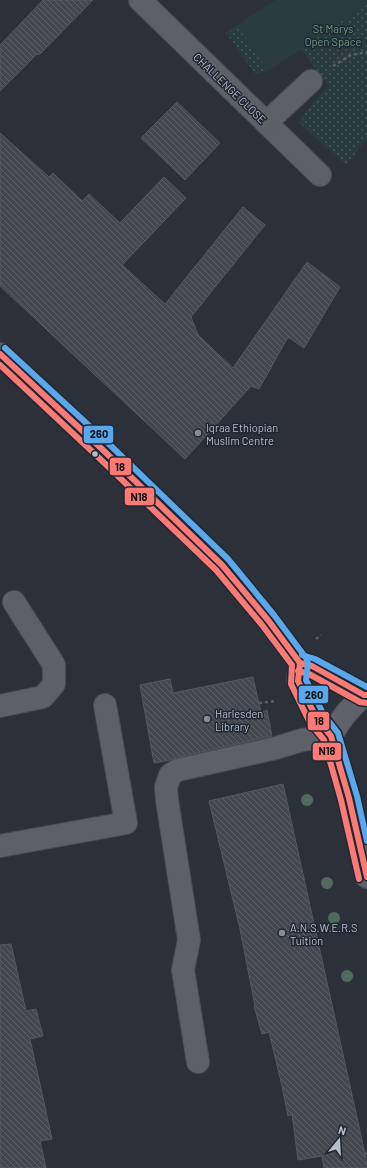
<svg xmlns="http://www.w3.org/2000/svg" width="367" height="1168" viewBox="0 0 367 1168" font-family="Barlow,sans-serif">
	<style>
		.green { fill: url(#green-dots) }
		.pitch { fill: #2a3b3f }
		.building { fill: url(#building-back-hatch); stroke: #545860 }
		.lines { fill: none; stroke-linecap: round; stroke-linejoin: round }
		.minor-casing { stroke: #4a4d54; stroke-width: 24 }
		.major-casing { stroke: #4a4d55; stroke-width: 24 }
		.path { stroke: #5a5f64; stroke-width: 2.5; stroke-dasharray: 3 3; stroke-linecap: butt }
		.minor { stroke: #5c6067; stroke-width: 22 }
		.major { stroke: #5f6268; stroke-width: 22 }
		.bus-1-casing { stroke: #1f2733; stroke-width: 9 }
		.bus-2-casing { stroke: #1f2733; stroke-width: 9 }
		.bus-3-casing { stroke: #1f2733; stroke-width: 9 }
		.bus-1 { stroke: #fc7a76; stroke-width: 6 }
		.bus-2 { stroke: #fc7a76; stroke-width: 6 }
		.bus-3 { stroke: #5aa8eb; stroke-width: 6 }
		.tree { fill: #516a5d }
		.poi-dot { fill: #868c97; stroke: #1f2733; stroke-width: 1.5 }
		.bus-dot { fill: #b7bdc9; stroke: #1f2733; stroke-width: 1.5 }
		.labels { text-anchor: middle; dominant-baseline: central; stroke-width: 3; stroke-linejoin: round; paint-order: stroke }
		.park-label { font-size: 11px; fill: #70987b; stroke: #1f2733 }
		.street-label { font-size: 11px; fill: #b7bdc9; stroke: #1f2733 }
		.poi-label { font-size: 11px; fill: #b7bdc9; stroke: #1f2733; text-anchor: start }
		.line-badge { stroke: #1f2733; stroke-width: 1.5 }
		.pale-badge-label { font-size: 11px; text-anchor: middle; font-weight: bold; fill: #111 }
	</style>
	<defs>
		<pattern id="green-dots" width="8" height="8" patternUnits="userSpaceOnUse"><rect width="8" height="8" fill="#2a3b3f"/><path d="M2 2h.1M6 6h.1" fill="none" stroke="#475559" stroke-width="1.8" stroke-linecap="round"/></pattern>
		<pattern id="building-back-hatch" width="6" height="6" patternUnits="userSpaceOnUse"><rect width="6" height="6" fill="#43474e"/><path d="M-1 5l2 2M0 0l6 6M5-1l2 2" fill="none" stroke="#5c6066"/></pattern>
	</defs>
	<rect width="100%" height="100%" fill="#2c3139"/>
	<polygon class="green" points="276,0 367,0 367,138 346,165 299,123 305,113 328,85 301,49 268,71 255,74 226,33"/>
	<polygon class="pitch" points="276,0 362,0 366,5 268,71 238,26"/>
	<g class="building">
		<polygon points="43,0 93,0 39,55 37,54 0,91 0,45"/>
		<polygon points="177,102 220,143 185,180 141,138"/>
		<polygon points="0,133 49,177 53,173 82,201 89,194 120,223 164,177 186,198 122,265 165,304 243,207 265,225 191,317 198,335 233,368 307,262 340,287 304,348 288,337 259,389 251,386 185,459 0,286"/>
		<polygon points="253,677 261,713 267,710 272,736 175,758 170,760 154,763 140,685 170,679 173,693"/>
		<polygon points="283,784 358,1122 367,1163 367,1168 324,1168 322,1156 298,1160 292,1114 288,1116 282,1086 269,1032 262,1034 254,1006 255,1006 240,929 209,801"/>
		<polygon points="11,944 26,1011 36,1009 43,1036 30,1039 52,1139 40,1141 46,1168 0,1168 0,945"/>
	</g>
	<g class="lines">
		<g class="minor-casing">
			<g id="minor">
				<polyline points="140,0 320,175"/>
				<polyline points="266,123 311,81"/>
				<polyline points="0,706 43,697 54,684 54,665 14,602"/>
				<polyline points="0,846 126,823 105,705"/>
				<polyline points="198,1062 183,970 189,940 167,800 166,787 170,775 178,770 276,748 302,740 331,736"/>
			</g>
		</g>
		<g class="major-casing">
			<g id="major">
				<polyline points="0,354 103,450 222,565 268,620 300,663 298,681 317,719 331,736 349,798 367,877"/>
				<polyline points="300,663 312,666 364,695 367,695"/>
				<path d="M331,736C341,718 350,708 364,695"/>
			</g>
		</g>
		<g class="path">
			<polyline points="333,66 351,55 367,52"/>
			<polyline points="316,639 321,635"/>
			<polyline points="259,703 277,701"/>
			<polyline points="365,1154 367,1153"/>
		</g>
		<use href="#minor" class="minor"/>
		<use href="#major" class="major"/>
		<g class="bus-1-casing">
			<g id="bus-1">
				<polyline points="0,354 103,450 222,565 268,620 300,663 298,681 317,719 331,736 349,798 367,877"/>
				<polyline points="300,663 312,666 364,695 367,695"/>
			</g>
		</g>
		<g class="bus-2-casing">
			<g id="bus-2">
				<polyline points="0,365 97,456 216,570 262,625 292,665 291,684 310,723 324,740 341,800 359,879"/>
				<polyline points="298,671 309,674 360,702 367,703"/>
			</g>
		</g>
		<g class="bus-3-casing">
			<g id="bus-3">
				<polyline points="5,348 109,444 228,559 274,615 306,658 308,663 306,680 324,715 338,733 357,796 367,841"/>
				<polyline points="302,655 315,659 367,687"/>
			</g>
		</g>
		<use href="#bus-1" class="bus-1"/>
		<use href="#bus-2" class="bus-2"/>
		<use href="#bus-3" class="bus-3"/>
	</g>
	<g class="tree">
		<circle cx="307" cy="800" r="6"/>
		<circle cx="327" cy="883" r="6"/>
		<circle cx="334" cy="918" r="6"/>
		<circle cx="347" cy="976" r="6"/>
	</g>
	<g class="poi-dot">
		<circle cx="198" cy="433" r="4"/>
		<circle cx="207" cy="719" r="4"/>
		<circle cx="282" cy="933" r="4"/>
	</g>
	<circle class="bus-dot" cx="95" cy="454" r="3.5"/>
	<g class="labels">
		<g class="park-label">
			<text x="333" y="28">St Marys<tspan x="333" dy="13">Open Space</tspan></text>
		</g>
		<g class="street-label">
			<text transform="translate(230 88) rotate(44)">CHALLENGE CLOSE</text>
		</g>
		<g class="poi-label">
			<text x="206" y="427">Iqraa Ethiopian<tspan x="206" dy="13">Muslim Centre</tspan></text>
			<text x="215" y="713">Harlesden<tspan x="215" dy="13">Library</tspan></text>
			<text x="290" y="927">A.N.S.W.E.R.S<tspan x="290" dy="13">Tuition</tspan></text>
		</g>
	</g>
	<g class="line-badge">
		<rect x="83" y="425" width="31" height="19" rx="4" fill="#5aa8eb"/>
		<rect x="109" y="457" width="23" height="19" rx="4" fill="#fc7a76"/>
		<rect x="124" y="487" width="31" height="19" rx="4" fill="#fc7a76"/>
		<rect x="298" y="685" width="31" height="19" rx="4" fill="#5aa8eb"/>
		<rect x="307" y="711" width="23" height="20" rx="4" fill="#fc7a76"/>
		<rect x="312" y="742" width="30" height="19" rx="4" fill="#fc7a76"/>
	</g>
	<g class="pale-badge-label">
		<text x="99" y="438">260</text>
		<text x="120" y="471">18</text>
		<text x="139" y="501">N18</text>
		<text x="314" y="699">260</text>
		<text x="319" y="725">18</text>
		<text x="327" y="755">N18</text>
	</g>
	<g transform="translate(339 1140) rotate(18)" stroke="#1f2733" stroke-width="3" paint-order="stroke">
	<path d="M0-3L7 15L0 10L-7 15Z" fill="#b7bdc9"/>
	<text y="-6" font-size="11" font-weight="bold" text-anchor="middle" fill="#b7bdc9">N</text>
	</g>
</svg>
